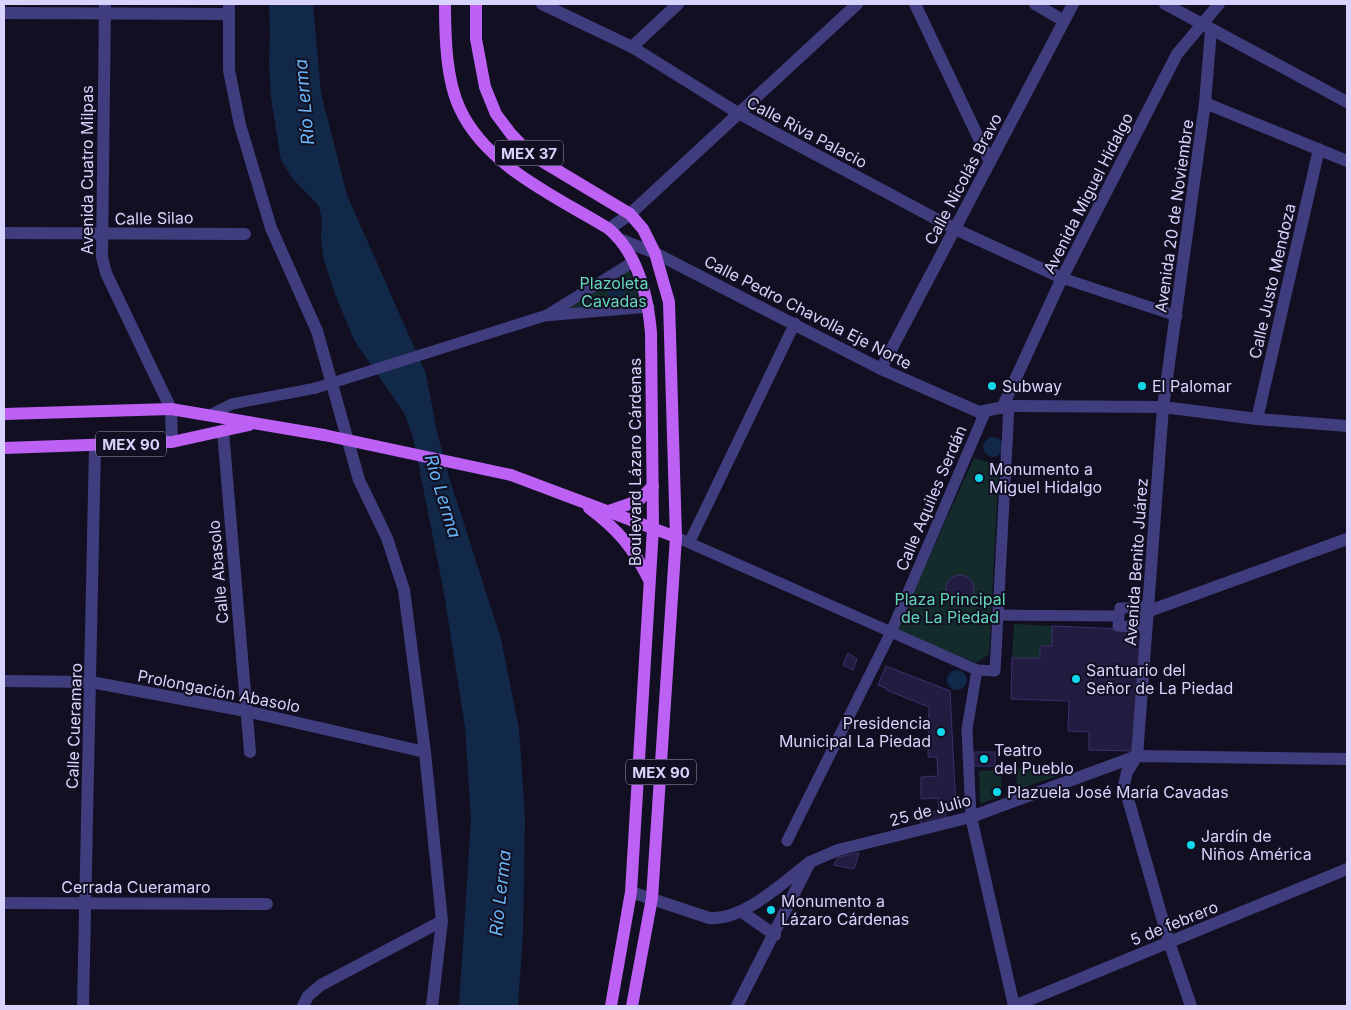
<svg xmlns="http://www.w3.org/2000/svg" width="1351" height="1010" viewBox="0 0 1351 1010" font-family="Inter,sans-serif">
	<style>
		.green { fill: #132b2a }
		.water { fill: #122848 }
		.building { fill: #231c41; stroke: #3b306c }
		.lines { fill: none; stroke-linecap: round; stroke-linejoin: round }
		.pedestrian { stroke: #3f3d7d; stroke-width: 11 }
		.minor { stroke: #3f3d7d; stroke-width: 12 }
		.tertiary { stroke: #3f3d7d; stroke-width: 12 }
		.primary { stroke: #bc61f4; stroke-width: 12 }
		.pedestrian-bridge { stroke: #3f3d7d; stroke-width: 11 }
		.primary-bridge { stroke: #bc61f4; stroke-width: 12 }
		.poi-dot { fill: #10d8eb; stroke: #120f22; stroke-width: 2 }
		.labels { text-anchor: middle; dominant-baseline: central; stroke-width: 4; stroke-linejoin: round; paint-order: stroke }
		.shield { fill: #120f22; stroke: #9c98bb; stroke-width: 1 }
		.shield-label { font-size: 15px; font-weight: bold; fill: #d7d3fc }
		.street-label { font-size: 16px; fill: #d7d3fc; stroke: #120f22 }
		.park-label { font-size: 16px; fill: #64d7b9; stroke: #120f22 }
		.poi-label { font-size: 16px; fill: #d7d3fc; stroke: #120f22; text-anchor: start }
		.water-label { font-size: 18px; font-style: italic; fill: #68b5f5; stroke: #120f22 }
	</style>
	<rect width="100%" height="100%" fill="#120f22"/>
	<g class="green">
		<polygon points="623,261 637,285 642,312 529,322"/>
		<polygon points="974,458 999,465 989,654 976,663 896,630"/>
		<polygon points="1014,624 1052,626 1052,646 1040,646 1040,658 1012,658"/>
		<polygon points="1063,767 1063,774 1017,790 1016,769"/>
		<polygon points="1001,770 1002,796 980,804 979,771"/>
	</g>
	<g class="water">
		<polygon points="269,4 313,4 321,93 347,195 426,374 437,432 449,477 501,639 519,729 525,817 523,933 518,1006 459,1006 471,819 465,727 444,593 413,437 404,413 354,340 335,294 324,260 321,239 322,221 319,206 292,178 281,160 271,98 269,64 270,32"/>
		<circle cx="616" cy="292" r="8"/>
		<circle cx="993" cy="447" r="10"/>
		<circle cx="957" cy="680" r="10"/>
	</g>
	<g class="building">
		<circle cx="960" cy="589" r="14"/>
		<polygon points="1052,626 1144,630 1134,751 1089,750 1089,732 1068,731 1069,701 1011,699 1012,658 1040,658 1040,646 1052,646"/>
		<polygon points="848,653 857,659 853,670 843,665"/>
		<polygon points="886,666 950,691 956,809 945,810 946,820 921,825 920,814 939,811 938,798 921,799 921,777 938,776 937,757 928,757 929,707 886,690 886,688 878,685"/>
		<rect x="974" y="752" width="21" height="14"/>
		<polygon points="859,853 854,869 834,865 838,857"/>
	</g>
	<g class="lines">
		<g class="pedestrian">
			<polyline points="1062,278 1177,316"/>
			<polyline points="547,315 633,262"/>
			<polyline points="544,316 649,307"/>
			<polyline points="210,415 232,404 316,388"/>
			<polyline points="676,537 977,670 995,671 1009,406"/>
			<polyline points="690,541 795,323"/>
			<polyline points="998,615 1119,616 1118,626 1142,627 1144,607 1120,608 1119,616"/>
			<polyline points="971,817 967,729 977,670"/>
			<polyline points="787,841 891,632 986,410"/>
		</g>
		<g class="minor">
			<polyline points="105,4 102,257 106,273 171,409 172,442"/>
			<polyline points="229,4 229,70 240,125 271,228 317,331 359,480 387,538 404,590 425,752 442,921 432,1006"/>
			<polyline points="542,4 632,47 738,113 955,229 1062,278"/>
			<polyline points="915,4 990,162"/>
			<polyline points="1035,4 1064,21"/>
			<polyline points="1165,4 1347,102"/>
			<polyline points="4,13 229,14"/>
			<polyline points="632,47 678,4"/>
			<polyline points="1205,103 1347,161"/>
			<polyline points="609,229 630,214 857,4"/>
			<polyline points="4,233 245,234"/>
			<polyline points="881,369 1073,4"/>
			<polyline points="979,412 1009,406 1163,407 1257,419 1347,426"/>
			<polyline points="1257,419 1319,149"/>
			<polyline points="223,431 250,752"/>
			<polyline points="1149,611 1347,539"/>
			<polyline points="4,681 91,682 246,711 425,752"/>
			<path d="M631,892L709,918C744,921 783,882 810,862"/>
			<polyline points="4,903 267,904"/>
			<polyline points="742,912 775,935"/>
			<polyline points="303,1006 308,996 321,985 442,921"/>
		</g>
		<g class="tertiary">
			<polyline points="622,240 655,253 881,369 979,412"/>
			<polyline points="1002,408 1062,278 1177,54 1219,4"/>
			<polyline points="971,817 1014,1006 1347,869"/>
			<polyline points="83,1006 95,446"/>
			<polyline points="737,1006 810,862 838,850 971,817 1137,756 1347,759"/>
			<polyline points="1191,1006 1169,942 1124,785 1127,772 1137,756 1163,407 1205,103 1211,30"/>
		</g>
		<g class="primary">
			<path d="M445,4C445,36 446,80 460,109C487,167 557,197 609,229C638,254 648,297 651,333L653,528L631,892L611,1006"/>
			<polyline points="476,4 476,39 485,87 496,114 511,134 530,154 630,214 643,229 655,253 669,302 676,537 652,898 632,1006"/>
			<polyline points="4,414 171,409 324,435"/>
			<polyline points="4,448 172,442 249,425"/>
			<polyline points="511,475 676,537"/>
			<path d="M589,508C618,530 633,547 649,580"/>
			<polyline points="609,511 638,501 653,486"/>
		</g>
		<polyline class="pedestrian-bridge" points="316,388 544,316"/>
		<polyline class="primary-bridge" points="324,435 511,475"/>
	</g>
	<g class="poi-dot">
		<circle cx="992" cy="386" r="5"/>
		<circle cx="1142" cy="386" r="5"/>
		<circle cx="979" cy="478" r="5"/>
		<circle cx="1076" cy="679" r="5"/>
		<circle cx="941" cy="732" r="5"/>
		<circle cx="984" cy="759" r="5"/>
		<circle cx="997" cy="792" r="5"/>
		<circle cx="1191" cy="845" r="5"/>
		<circle cx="771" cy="910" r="5"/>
	</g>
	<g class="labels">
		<g class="shield">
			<rect x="495" y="140.5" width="68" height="25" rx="4"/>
			<rect x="96" y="431.5" width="70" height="25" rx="4"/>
			<rect x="626" y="759.5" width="70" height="25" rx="4"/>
		</g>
		<g class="shield-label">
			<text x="529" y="153">MEX 37</text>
			<text x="131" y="444">MEX 90</text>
			<text x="661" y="772">MEX 90</text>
		</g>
		<g class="street-label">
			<text transform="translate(807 132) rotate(28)">Calle Riva Palacio</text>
			<text transform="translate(87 170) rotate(-90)">Avenida Cuatro Milpas</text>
			<text transform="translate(963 179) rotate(-62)">Calle Nicolás Bravo</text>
			<text transform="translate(1088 193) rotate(-63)">Avenida Miguel Hidalgo</text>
			<text transform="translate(1174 216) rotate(-82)">Avenida 20 de Noviembre</text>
			<text transform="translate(154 218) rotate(-1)">Calle Silao</text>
			<text transform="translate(1272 281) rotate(-77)">Calle Justo Mendoza</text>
			<text transform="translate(808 312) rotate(27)">Calle Pedro Chavolla Eje Norte</text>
			<text transform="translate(635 462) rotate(-90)">Boulevard Lázaro Cárdenas</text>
			<text transform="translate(931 498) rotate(-67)">Calle Aquiles Serdán</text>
			<text transform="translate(1136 562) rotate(-86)">Avenida Benito Juárez</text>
			<text transform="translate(218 572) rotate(-95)">Calle Abasolo</text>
			<text transform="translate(219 691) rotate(11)">Prolongación Abasolo</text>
			<text transform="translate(74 726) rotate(-88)">Calle Cueramaro</text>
			<text transform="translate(930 810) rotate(-15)">25 de Julio</text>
			<text x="136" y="887">Cerrada Cueramaro</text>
			<text transform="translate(1174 923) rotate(-22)">5 de febrero</text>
		</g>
		<g class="park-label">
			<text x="614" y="283">Plazoleta<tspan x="614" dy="18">Cavadas</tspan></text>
			<text x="950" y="599">Plaza Principal<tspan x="950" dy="18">de La Piedad</tspan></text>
		</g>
		<g class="poi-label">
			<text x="1002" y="386">Subway</text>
			<text x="1152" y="386">El Palomar</text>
			<text x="989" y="469">Monumento a<tspan x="989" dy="18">Miguel Hidalgo</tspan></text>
			<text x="1086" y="670">Santuario del<tspan x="1086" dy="18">Señor de La Piedad</tspan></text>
			<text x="931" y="723" text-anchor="end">Presidencia<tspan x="931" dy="18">Municipal La Piedad</tspan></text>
			<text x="994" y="750">Teatro<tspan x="994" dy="18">del Pueblo</tspan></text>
			<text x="1007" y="792">Plazuela José María Cavadas</text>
			<text x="1201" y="836">Jardín de<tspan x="1201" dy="18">Niños América</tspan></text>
			<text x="781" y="901">Monumento a<tspan x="781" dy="18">Lázaro Cárdenas</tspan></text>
		</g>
		<g class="water-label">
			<text transform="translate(304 102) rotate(-95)">Río Lerma</text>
			<text transform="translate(443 496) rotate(73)">Río Lerma</text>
			<text transform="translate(500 893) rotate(-84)">Río Lerma</text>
		</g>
	</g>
	<rect width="1351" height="1010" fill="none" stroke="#d7d3fc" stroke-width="10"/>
</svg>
